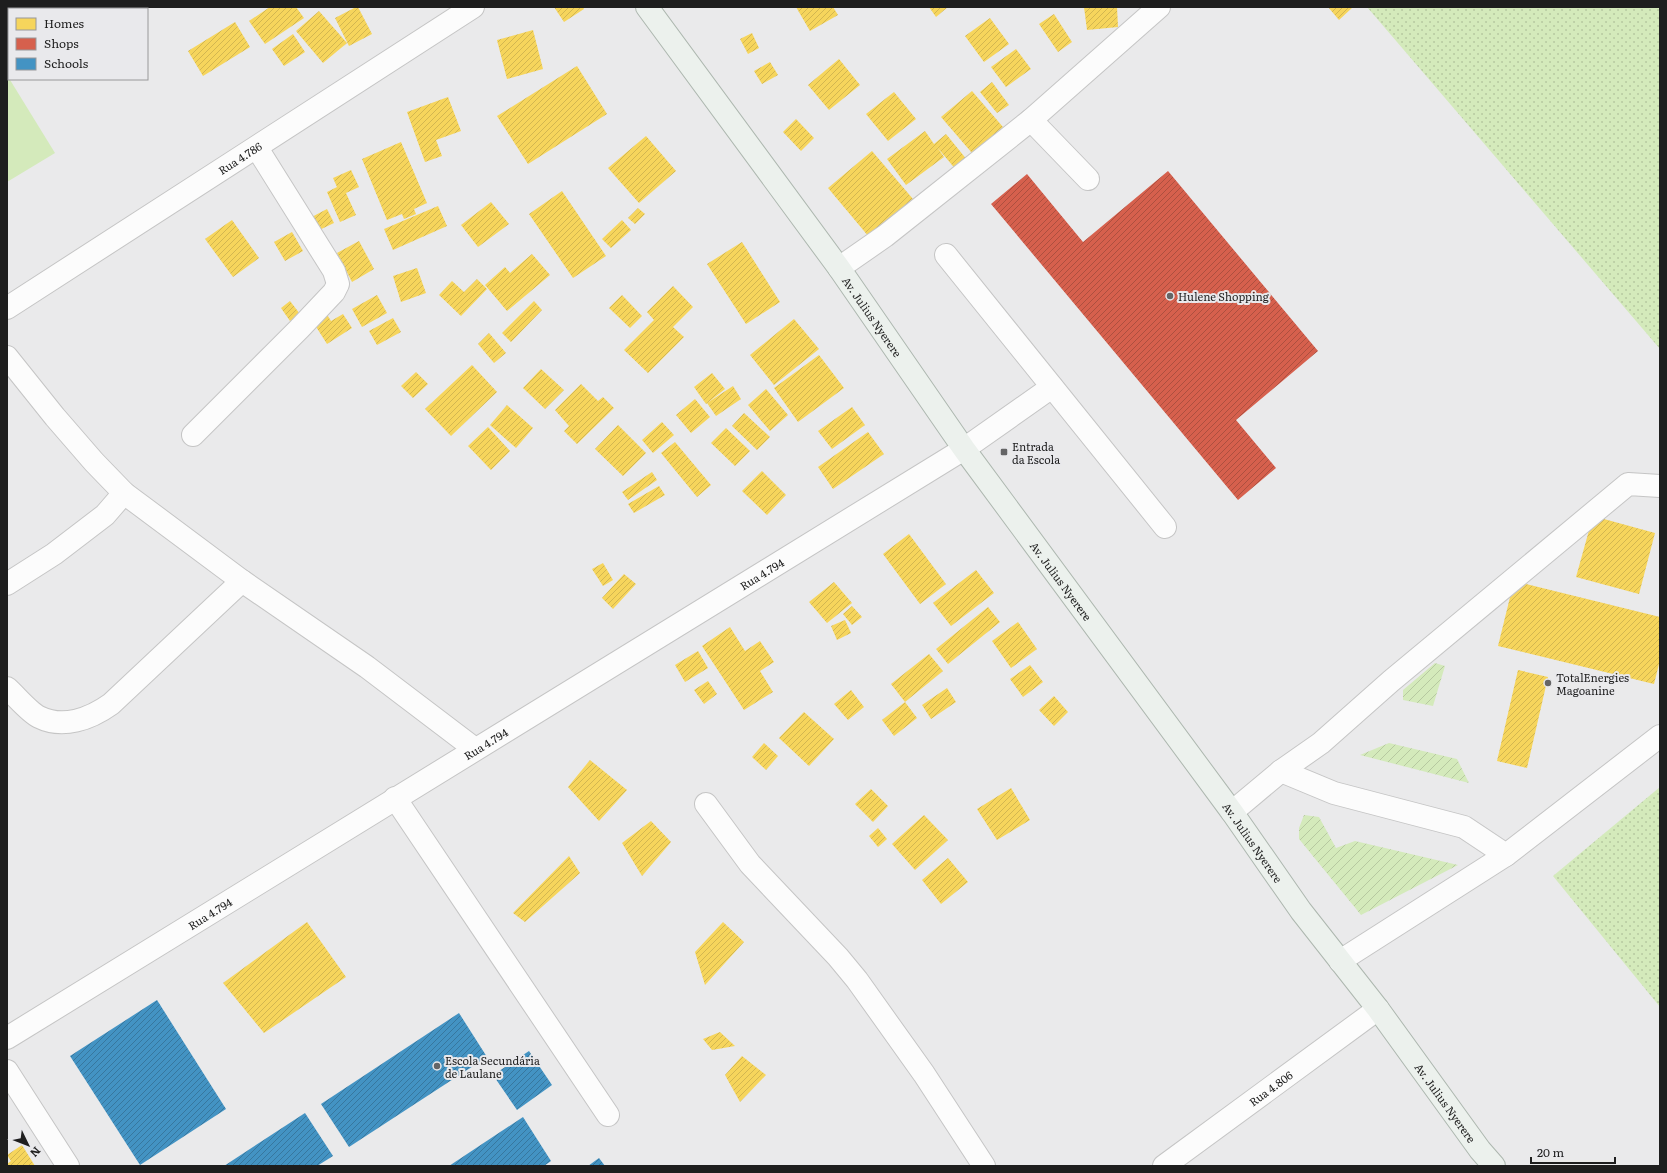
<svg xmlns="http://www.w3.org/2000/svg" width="1667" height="1173" viewBox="0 0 1667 1173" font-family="Literata,serif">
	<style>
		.grass { fill: url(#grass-dots) }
		.garden { fill: url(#garden-furrows) }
		.pitch { fill: #d4eabb }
		.homes { fill: url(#homes-hatch) }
		.shops { fill: url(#shops-hatch) }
		.schools { fill: url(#schools-hatch) }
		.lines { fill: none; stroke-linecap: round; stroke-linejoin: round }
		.minor-casing { stroke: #c5c5c5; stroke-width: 24 }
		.major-casing { stroke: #adb7af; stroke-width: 24 }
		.minor { stroke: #fcfcfc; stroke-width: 22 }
		.major { stroke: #ecf1ed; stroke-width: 22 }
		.poi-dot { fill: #656566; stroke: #e9e9ec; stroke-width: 1.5 }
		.labels { text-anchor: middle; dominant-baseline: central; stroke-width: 4; stroke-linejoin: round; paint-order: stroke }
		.street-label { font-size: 11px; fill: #1e1e1e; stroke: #e9e9ec }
		.poi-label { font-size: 11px; fill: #1e1e1e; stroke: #e9e9ec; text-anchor: start }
	</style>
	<defs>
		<pattern id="grass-dots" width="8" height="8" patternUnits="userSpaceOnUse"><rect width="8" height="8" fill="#d4eabb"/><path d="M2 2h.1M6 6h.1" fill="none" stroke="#b6c8a0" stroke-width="1.8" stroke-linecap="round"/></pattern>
		<pattern id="garden-furrows" width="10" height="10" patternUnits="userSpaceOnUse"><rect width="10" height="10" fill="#d4eabb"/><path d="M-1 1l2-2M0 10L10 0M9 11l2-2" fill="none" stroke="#b6c8a0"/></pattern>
		<pattern id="homes-hatch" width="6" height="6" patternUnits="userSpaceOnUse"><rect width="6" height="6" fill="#f6d55c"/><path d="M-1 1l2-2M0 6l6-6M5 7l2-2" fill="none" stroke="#d2b650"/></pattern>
		<pattern id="shops-hatch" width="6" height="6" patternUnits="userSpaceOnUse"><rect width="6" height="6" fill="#d6604d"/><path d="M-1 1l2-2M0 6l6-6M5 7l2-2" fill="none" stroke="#ad4f3f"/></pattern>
		<pattern id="schools-hatch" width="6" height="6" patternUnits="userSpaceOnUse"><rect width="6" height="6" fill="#4393c3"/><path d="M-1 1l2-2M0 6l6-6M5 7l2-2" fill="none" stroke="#37779e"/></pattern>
	</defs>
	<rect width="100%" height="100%" fill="#eaeaeb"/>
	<g class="grass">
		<polygon points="1367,7 1660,7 1660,349"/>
		<polygon points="1660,787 1660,1007 1553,876"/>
	</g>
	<g class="garden">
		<polygon points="1435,663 1445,666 1433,706 1403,700 1403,690"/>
		<polygon points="1389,743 1457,759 1469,783 1360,755"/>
		<polygon points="1304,815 1319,817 1336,848 1355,841 1458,865 1361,915 1299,839 1299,828"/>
	</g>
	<polygon class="pitch" points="7,75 55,153 7,182"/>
	<g class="homes">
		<polygon points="270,7 296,7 304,18 265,44 249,21"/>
		<polygon points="356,7 358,7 372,34 349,46 335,18"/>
		<polygon points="554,7 583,7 584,9 564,22"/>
		<polygon points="796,7 833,7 838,15 810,31"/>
		<polygon points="929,7 948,7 936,17"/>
		<polygon points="1084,7 1117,7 1118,27 1087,30"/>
		<polygon points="1328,7 1353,7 1339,20"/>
		<polygon points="319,11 347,43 323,63 296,31"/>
		<polygon points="1054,14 1072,42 1058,52 1039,24"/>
		<polygon points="990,18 1009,44 984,62 965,36"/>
		<polygon points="235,22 250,47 203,76 188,51"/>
		<polygon points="533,30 543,69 507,79 497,40"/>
		<polygon points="752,33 759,48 748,54 740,39"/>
		<polygon points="293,34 305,52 284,66 272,49"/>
		<polygon points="1016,49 1031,69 1006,87 991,67"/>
		<polygon points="839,59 860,85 829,110 808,85"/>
		<polygon points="770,62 778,75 762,84 754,71"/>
		<polygon points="577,66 607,114 528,164 497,116"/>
		<polygon points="992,82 1009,105 997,113 980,92"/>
		<polygon points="972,91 1003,127 972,153 941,117"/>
		<polygon points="894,92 916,119 888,141 866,114"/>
		<polygon points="448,97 461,131 436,140 442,156 425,162 407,112"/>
		<polygon points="796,119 814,138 801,151 783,132"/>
		<polygon points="925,131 934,144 946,134 968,161 957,171 937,147 944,157 906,185 887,159"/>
		<polygon points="646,136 676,171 639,203 608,168"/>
		<polygon points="401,142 427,203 414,209 416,214 404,219 402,214 387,220 362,159"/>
		<polygon points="872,151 913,199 869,237 828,188"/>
		<polygon points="351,170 359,187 346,193 356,215 340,222 327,192 337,187 333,178"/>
		<polygon points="562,191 606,256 573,278 529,214"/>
		<polygon points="491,202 509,224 478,247 461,225"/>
		<polygon points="438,206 447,226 393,250 384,229"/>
		<polygon points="638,208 645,214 635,224 628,218"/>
		<polygon points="327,209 334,223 313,233 306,220"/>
		<polygon points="232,220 259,258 233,277 205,239"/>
		<polygon points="622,220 631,230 611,248 602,239"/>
		<polygon points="292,232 303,251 285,261 274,242"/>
		<polygon points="359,241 374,269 352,282 337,253"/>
		<polygon points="742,242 780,302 746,324 707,264"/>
		<polygon points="532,254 550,275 507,311 485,285 505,267 510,273"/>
		<polygon points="417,268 426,293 401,302 393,276"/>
		<polygon points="477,279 487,289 461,316 439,295 452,281 464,292"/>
		<polygon points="673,286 693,307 673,327 684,337 648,373 624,350 654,320 647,312"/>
		<polygon points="377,295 387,313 362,327 352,309"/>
		<polygon points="622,295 642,316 630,328 609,308"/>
		<polygon points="290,301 300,314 290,321 281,308"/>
		<polygon points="534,301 542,310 511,342 502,333"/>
		<polygon points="326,313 331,321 343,314 352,328 327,344 313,322"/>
		<polygon points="393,318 401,332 377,345 369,331"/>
		<polygon points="794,319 819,349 774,385 750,355"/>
		<polygon points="489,333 506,353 494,363 478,344"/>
		<polygon points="819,355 844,388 798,422 774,388"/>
		<polygon points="472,365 497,392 451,436 425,409"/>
		<polygon points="541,369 564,390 545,409 523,388"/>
		<polygon points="416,372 428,384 413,398 401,386"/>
		<polygon points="712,373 725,389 706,404 694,387"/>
		<polygon points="581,384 598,401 603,397 614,408 577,444 564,431 569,426 555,410"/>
		<polygon points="733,386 741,399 716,416 707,403"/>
		<polygon points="766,389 788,415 770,431 748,405"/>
		<polygon points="695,399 710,417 691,433 676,415"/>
		<polygon points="507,405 533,428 516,448 490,425"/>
		<polygon points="852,407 865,425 832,449 818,431"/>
		<polygon points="744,413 770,437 757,450 732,426"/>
		<polygon points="662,422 674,435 653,453 642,440"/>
		<polygon points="618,425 646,453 623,476 595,449"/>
		<polygon points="488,427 510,451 491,470 468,446"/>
		<polygon points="726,428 750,451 735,466 711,443"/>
		<polygon points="868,432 884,454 833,489 818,467"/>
		<polygon points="675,442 711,485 697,497 661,453"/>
		<polygon points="762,471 786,495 767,515 742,491"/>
		<polygon points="652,472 657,480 628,500 622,492"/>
		<polygon points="659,486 665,495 634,513 628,504"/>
		<polygon points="1593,516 1655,533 1639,594 1576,577"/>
		<polygon points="909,534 946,584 920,604 883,554"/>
		<polygon points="603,563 613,580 603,586 592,569"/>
		<polygon points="976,570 994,593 951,626 933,603"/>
		<polygon points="624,574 636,584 613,609 602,598"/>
		<polygon points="1514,581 1660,617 1660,660 1654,684 1498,646"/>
		<polygon points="834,582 852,603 827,623 809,602"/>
		<polygon points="852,606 862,617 852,625 843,614"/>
		<polygon points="988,607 1000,622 948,664 936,649"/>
		<polygon points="845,620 851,633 837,640 831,626"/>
		<polygon points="1018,622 1037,649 1011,668 992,641"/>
		<polygon points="730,627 745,651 760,641 774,662 760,671 773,692 744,710 702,646"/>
		<polygon points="698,651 708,668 685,682 675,665"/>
		<polygon points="929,654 943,671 905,702 891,684"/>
		<polygon points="1030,665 1043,682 1023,697 1010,679"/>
		<polygon points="1518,670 1548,677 1527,768 1497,761"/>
		<polygon points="708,681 717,694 704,704 694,690"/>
		<polygon points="947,688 956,702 931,719 922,705"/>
		<polygon points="851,690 864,707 848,720 834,704"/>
		<polygon points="1054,696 1068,712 1054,726 1039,710"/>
		<polygon points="905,702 917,718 894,736 882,720"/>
		<polygon points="804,712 834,739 809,766 779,738"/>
		<polygon points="764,743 778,756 766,770 752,757"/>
		<polygon points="590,760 627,790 599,821 568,787"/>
		<polygon points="1011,788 1030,820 997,840 977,809"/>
		<polygon points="871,789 888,806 873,822 855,804"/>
		<polygon points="924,815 948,840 915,870 892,844"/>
		<polygon points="651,821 671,842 642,876 622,843"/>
		<polygon points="878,828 887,839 878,847 869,836"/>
		<polygon points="569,856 580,873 525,922 513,913"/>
		<polygon points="948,858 968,882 941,904 922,880"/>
		<polygon points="307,922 346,977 264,1033 223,983"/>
		<polygon points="723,922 744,942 705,985 695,952"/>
		<polygon points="720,1032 735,1046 712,1050 703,1039"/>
		<polygon points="742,1056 766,1075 740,1102 725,1075"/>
		<polygon points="22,1145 35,1166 7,1166 7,1164 11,1161 7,1155"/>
	</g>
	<polygon class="shops" points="1168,171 1318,351 1236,420 1276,468 1238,500 991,204 1027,174 1083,242"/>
	<g class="schools">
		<polygon points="157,1000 226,1109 140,1165 70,1056"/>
		<polygon points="459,1013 487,1057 349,1147 321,1104"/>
		<polygon points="529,1051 552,1085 517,1110 493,1075"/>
		<polygon points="305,1113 333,1156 317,1166 224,1166"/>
		<polygon points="523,1117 551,1161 544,1166 449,1166"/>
		<polygon points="599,1158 605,1166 588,1166"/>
	</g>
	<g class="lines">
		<g class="minor-casing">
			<g id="minor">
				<polyline points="1031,120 1088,179"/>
				<polyline points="946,255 1165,527"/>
				<polyline points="839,268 885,236 1031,120 1159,7"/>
				<path id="s1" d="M7,308L473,7"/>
				<polyline points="7,357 55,417 94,462 124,493 242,581 367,667 475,749"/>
				<polyline points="193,435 300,328 334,292 338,284 334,271 257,148"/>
				<polyline points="7,584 54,554 105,515 124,493"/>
				<path d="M7,688C16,696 29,712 39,717C63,729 90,719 111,704L242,581"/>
				<polyline points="1281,771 1334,793 1464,827 1506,855 1660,736"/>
				<polyline points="395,798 608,1115"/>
				<polyline points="706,804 750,864 838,957 857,980 924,1074 984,1166"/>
				<polyline points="1232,812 1281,771 1321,743 1391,681 1628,484 1660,486"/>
				<polyline points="1340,961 1506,855"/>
				<path id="s2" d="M7,1038L964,449L1052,387"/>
				<polyline points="7,1071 68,1166"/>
				<path id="s3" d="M1164,1166L1378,1009"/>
			</g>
		</g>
		<g class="major-casing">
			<g id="major">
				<path id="s4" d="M647,7L839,268L964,449L1232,812L1301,911L1378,1009L1480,1150L1494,1166"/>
			</g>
		</g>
		<use href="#minor" class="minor"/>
		<use href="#major" class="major"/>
	</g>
	<g class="poi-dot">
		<circle cx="1170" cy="296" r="4"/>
		<rect x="1000" y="448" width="8" height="8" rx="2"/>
		<circle cx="1548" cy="683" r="4"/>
		<circle cx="437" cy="1066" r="4"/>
	</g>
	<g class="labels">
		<g class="street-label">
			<text stroke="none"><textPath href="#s1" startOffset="277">Rua 4.786</textPath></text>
			<text stroke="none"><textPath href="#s4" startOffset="383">Av. Julius Nyerere</textPath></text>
			<text stroke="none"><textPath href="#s2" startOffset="886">Rua 4.794</textPath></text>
			<text stroke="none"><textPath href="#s4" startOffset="708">Av. Julius Nyerere</textPath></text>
			<text stroke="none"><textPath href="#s2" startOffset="562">Rua 4.794</textPath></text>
			<text stroke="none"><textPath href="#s4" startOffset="1032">Av. Julius Nyerere</textPath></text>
			<text stroke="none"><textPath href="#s2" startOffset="238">Rua 4.794</textPath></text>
			<text stroke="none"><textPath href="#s3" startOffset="132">Rua 4.806</textPath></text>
			<text stroke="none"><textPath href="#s4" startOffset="1356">Av. Julius Nyerere</textPath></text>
		</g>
		<g class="poi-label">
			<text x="1178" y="296">Hulene Shopping</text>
			<text x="1012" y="446">Entrada<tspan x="1012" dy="13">da Escola</tspan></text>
			<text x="1556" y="677">TotalEnergies<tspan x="1556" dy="13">Magoanine</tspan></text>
			<text x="445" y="1060">Escola Secundária<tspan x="445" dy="13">de Laulane</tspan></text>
		</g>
	</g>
	<rect width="1667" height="1173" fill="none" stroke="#1e1e1e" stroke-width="16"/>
	<rect x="8" y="8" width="140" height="72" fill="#e9e9ec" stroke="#98989a"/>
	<rect x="16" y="18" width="20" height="12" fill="#f6d55c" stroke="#98989a"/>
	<text x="44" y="28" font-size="12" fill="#1e1e1e">Homes</text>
	<rect x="16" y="38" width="20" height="12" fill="#d6604d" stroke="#98989a"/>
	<text x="44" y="48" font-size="12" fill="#1e1e1e">Shops</text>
	<rect x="16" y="58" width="20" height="12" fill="#4393c3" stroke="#98989a"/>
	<text x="44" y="68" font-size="12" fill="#1e1e1e">Schools</text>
	<g transform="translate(28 1145) rotate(133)" stroke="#e9e9ec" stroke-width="3" paint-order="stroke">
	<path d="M0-3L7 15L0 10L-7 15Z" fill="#1e1e1e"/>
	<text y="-6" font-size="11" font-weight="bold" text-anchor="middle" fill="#1e1e1e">N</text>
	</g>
	<path d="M1531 1157v6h84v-6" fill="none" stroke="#1e1e1e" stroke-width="2"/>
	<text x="1537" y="1157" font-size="12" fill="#1e1e1e" stroke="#e9e9ec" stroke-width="3" paint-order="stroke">20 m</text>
</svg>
